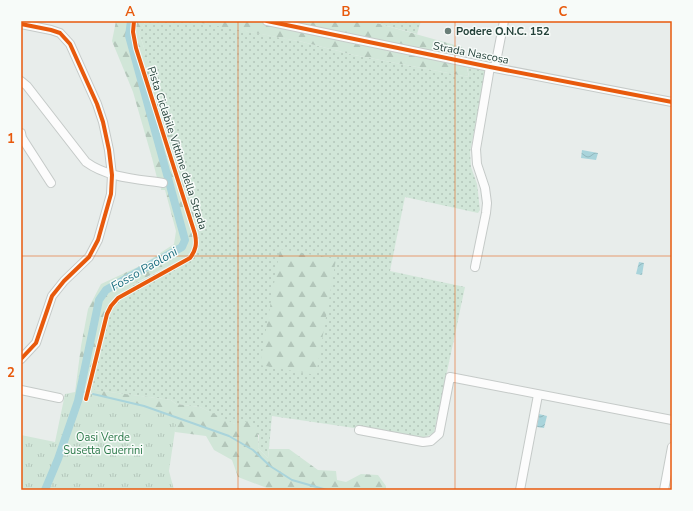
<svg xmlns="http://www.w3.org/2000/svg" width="693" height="511" viewBox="0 0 693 511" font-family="'Nunito Sans',sans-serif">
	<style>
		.grass { fill: url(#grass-dots) }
		.forest { fill: url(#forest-firs) }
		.park { fill: url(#park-tufts) }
		.water { fill: url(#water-waves) }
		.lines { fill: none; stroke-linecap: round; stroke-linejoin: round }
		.stream { stroke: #a9d4db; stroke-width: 2 }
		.canal { stroke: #a9d4db; stroke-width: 8 }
		.minor-casing { stroke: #c5cac8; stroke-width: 10 }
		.minor { stroke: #fcfcfc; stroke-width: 8 }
		.cycleway-casing { stroke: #f7fbf9; stroke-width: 6 }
		.cycleway { stroke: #e8590c; stroke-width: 4 }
		.grid { fill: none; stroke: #e8590c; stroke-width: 1; stroke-opacity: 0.55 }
		.poi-dot { fill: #697e78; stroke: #f7fbf9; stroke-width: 1.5 }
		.labels { text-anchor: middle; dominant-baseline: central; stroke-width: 3; stroke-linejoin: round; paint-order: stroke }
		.poi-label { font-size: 11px; font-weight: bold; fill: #24423a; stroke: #f7fbf9; text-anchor: start }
		.street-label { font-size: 11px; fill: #24423a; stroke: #f7fbf9 }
		.park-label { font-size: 11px; fill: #2d7a4b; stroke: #f7fbf9 }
		.water-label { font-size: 12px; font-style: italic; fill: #1c6f80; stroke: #f7fbf9 }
		.neatline { fill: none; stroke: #e8590c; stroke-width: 1.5 }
		.grid-label { font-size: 13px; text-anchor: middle; font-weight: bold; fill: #e8590c }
	</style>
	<defs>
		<pattern id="grass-dots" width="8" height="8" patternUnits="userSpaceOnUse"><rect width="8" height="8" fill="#d1e6d8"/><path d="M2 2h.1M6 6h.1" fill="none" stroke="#b3c6ba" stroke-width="1.8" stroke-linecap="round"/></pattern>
		<pattern id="forest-firs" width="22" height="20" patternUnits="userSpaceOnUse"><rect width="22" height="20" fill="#d1e6d8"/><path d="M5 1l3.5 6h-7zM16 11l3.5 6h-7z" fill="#b3c6ba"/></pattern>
		<pattern id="park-tufts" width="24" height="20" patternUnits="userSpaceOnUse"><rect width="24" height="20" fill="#d1e6d8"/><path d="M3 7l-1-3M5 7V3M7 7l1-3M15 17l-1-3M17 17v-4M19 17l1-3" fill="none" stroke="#b3c6ba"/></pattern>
		<pattern id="water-waves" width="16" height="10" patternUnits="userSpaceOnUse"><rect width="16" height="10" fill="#a9d4db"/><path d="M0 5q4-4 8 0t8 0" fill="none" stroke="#91b7bd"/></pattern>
	</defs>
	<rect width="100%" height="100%" fill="#e8edeb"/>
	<g class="grass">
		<polygon points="146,21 191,21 215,25 303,42 354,55 469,77 467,66 484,70 486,73 470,152 471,167 477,184 480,210 478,213 405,197 390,271 465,287 434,433 423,438 272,416 268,458 258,448 259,435 241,424 235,424 227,421 200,407 176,404 171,400 94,390 89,382 105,315 110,303 127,288 187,257 196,242 198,229 181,144 159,92 139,33"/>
		<polygon points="369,21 421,21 417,34"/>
	</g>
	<g class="forest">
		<path d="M116,21H146L139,33L159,92L181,144L198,229L193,251L187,257C164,269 128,283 111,302C102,313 93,366 89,382L95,390L171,400L176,404L200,407L235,424H241L249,420C258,431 259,434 258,448L268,458L269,449H289L318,470L336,471L337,480L346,482L361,474L378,475L386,486V490H272L238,477L232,460L214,450L206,436L175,432L176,417C153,409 130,403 106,397C96,394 86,390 75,392L81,346L88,309L101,284L142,265L174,244L176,231L165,190H161L162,180L157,178L152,158L133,92L112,41Z"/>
		<polygon points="191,21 369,21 462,47 469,77 354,55 303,42"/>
		<polygon points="280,249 336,259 316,375 260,365"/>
	</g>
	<polygon class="park" points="80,391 144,406 177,417 169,471 174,490 21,490 21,435 55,442 65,394"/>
	<g class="water">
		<polygon points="582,150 598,153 596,160 581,158"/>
		<polygon points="639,262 644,263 642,275 636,274"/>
		<polygon points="539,414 547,416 544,428 537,427"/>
	</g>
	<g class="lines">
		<g class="stream">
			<polyline points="81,391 84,392"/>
			<polyline points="93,394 144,406 229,436 253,450 270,466 292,480 327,490"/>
		</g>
		<polyline class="canal" points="45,490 58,459 78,401 99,300 106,290 182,247 185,240 129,36 131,21"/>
		<g class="minor-casing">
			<g id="minor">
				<polyline points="267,21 490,67 672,102"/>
				<polyline points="21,24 51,30 60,33 70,44 97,104 103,122 109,150 112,175 111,194 98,240 89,257 64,281 52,296 36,343 21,359"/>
				<polyline points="495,67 504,21"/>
				<path d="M21,81L27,86L86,162C108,178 137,179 163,183"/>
				<polyline points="21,133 22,138 51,183"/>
				<polyline points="475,267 486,213 487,203 485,188 477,164 476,149 490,67"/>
				<polyline points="21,390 59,398"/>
				<polyline points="359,430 423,442 431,441 439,434 450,377 672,420"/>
				<polyline points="520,490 538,395"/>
				<polyline points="664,490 672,447"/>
			</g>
		</g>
		<use href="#minor" class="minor"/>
		<g class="cycleway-casing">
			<g id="cycleway">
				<polyline points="267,21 490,67 672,102"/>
				<polyline points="21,24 51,30 60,33 70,44 97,104 103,122 109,150 112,175 111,194 98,240 89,257 64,281 52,296 36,343 21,359"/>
				<path d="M86,399L107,314L111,306L118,298L190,258C196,250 197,244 195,234L136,48L133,32L134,21"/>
			</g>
		</g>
		<use href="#cycleway" class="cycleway"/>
	</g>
	<path class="grid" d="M238,21V490M455,21V490M21,256H672"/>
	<circle class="poi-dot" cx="448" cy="31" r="4"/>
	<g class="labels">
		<g class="poi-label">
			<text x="456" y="31">Podere O.N.C. 152</text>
		</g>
		<g class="street-label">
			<text transform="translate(471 53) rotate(11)">Strada Nascosa</text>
			<text transform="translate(177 148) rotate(72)">Pista Ciclabile Vittime della Strada</text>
		</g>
		<g class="park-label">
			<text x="103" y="437">Oasi Verde<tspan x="103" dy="13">Susetta Guerrini</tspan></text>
		</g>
		<g class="water-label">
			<text transform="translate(144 269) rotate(-30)">Fosso Paoloni</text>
		</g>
	</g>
	<rect width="693" height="511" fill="none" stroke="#f7fbf9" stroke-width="44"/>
	<rect x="22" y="22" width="649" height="467" class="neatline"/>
	<g class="grid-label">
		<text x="130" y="16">A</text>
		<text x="346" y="16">B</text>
		<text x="563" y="16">C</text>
		<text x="11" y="143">1</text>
		<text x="11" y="377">2</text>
	</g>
</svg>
